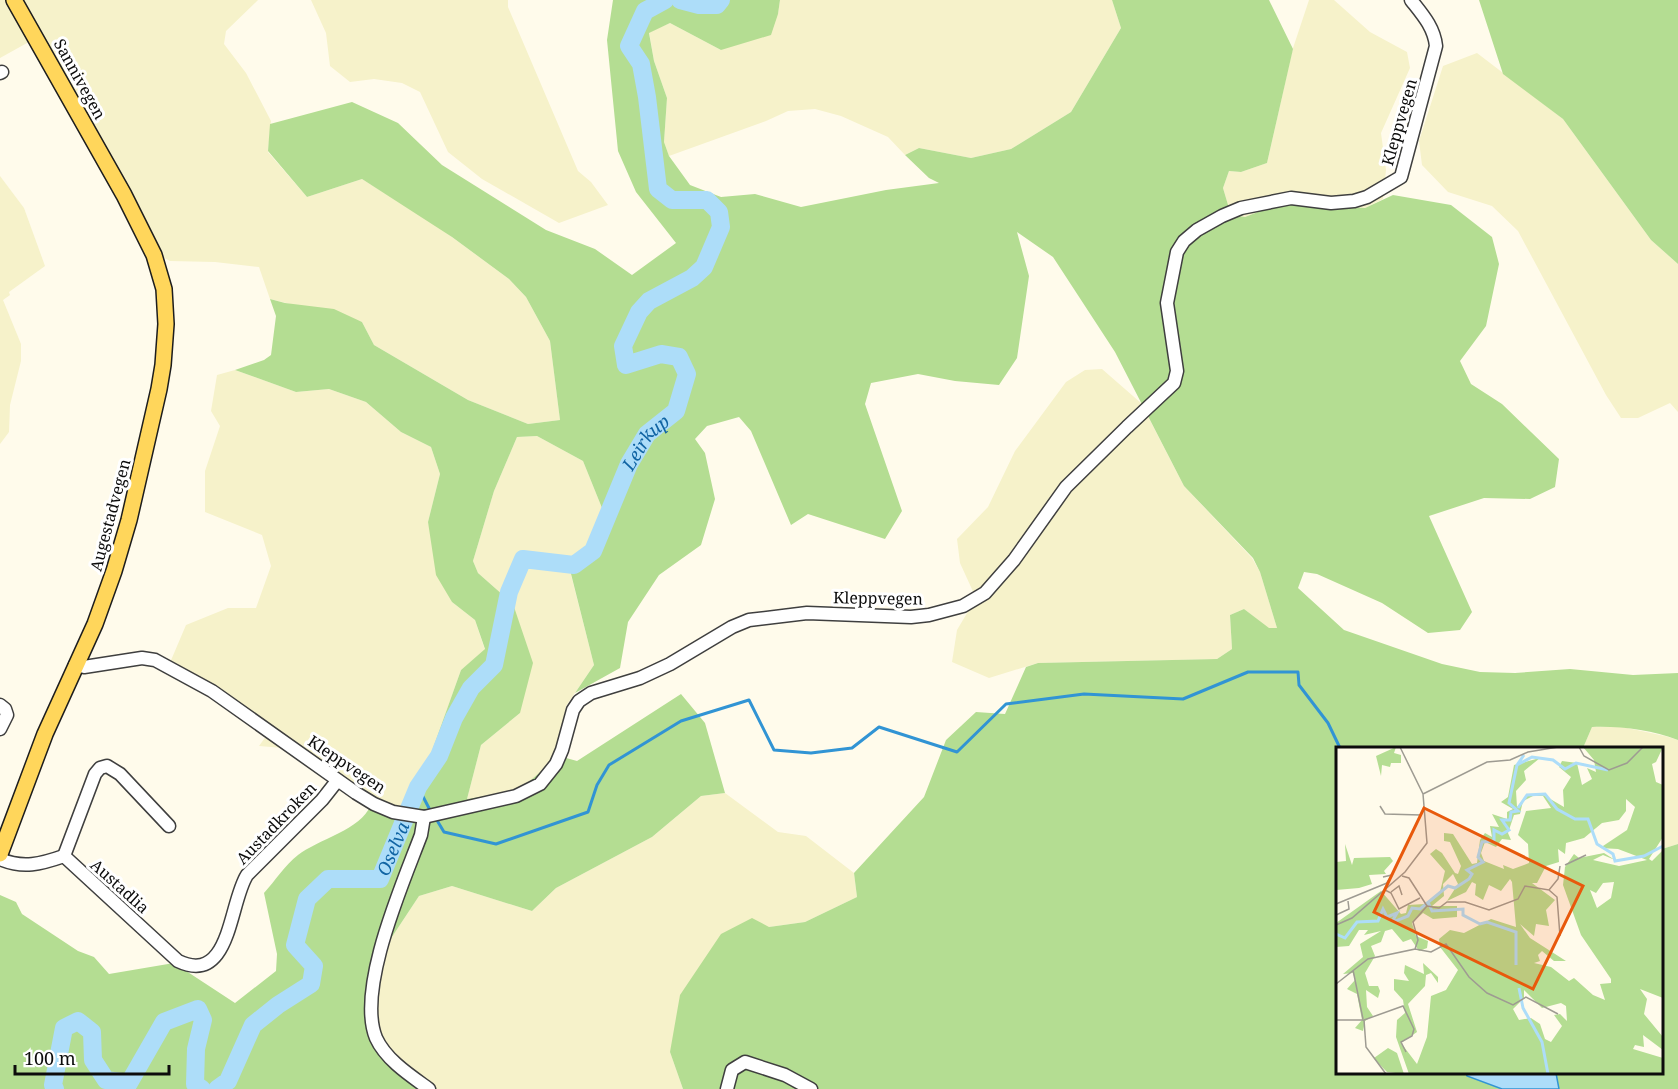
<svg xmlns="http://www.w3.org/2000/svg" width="1678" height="1089" viewBox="0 0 1678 1089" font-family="'Noto Serif',serif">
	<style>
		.farmland { fill: #f6f2ca }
		.forest { fill: #b4dd92 }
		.water { fill: #adddf9; stroke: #3194d4; stroke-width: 1.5 }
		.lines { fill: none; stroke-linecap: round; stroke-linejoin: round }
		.stream { stroke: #3194d4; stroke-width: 3 }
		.river { stroke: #adddf9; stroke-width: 18 }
		.minor-casing { stroke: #3f3f3f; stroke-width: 15 }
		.major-casing { stroke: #1d1d1d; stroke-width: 18 }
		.minor { stroke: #fff; stroke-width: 12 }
		.major { stroke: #ffd65b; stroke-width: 15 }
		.labels { text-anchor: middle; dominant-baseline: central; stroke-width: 6; stroke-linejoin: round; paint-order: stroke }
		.street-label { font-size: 16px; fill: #0c0c0c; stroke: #fff }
		.water-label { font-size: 18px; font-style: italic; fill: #1064a3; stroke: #fff }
		.inset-river { fill: none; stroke: #adddf9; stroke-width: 3 }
		.inset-road { fill: none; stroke: #9e9b92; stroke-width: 1.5 }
		.view { fill: #e8590c; fill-opacity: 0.15; stroke: #e8590c; stroke-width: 3 }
		.inset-edge { fill: none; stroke: #0c0c0c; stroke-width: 3 }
	</style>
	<rect width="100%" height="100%" fill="#fffbeb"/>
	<g class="farmland">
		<polygon points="0,0 258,0 226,31 224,44 246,73 271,121 268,152 307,197 362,179 437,226 509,279 526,297 550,341 560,420 528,424 468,400 374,345 362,322 270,299 259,267 215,262 170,261 159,255 36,38 0,58"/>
		<polygon points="311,0 508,0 508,7 578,171 591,182 608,205 559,223 482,179 448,152 420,92 402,83 374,79 350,82 330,66 326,33"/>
		<polygon points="780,0 1112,0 1121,28 1071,112 1011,149 971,158 919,148 905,155 888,137 841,116 815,109 788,111 766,121 669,156 664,142 667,98 654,61 649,32 670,23 721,50 778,14"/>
		<polygon points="1309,0 1334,0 1370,32 1407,52 1410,68 1381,133 1386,170 1383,199 1365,208 1282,203 1245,217 1231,215 1223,188 1229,171 1241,172 1267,163 1293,48"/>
		<polygon points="1477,53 1563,119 1651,240 1678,264 1678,412 1670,403 1638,418 1621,418 1606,395 1518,231 1492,206 1448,192 1422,165 1419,141 1443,66"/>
		<polygon points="0,176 24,208 45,266 9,292 10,295 3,300 21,344 21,361 10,405 9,432 0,444"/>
		<polygon points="1102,369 1141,403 1184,486 1252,558 1260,572 1277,628 1269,629 1244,609 1230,615 1232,649 1217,659 1038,663 989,678 952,662 957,630 976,598 960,563 957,539 988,507 1015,451 1066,382 1085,370"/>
		<polygon points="235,370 296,392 329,389 366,402 401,432 431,447 440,474 428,522 452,602 475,620 485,650 461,670 413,804 402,818 336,786 283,748 259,746 272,728 169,665 186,625 228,608 256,608 271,566 262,535 205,512 205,471 220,426 211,411 217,375"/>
		<polygon points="537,436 583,461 602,508 606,535 598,553 568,563 594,665 566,706 559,756 518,791 467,799 481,745 520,713 513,604 478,573 473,561 494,491 517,437"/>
		<polygon points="1618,726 1665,736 1678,740 1678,844 1662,849 1662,748 1583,748 1592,727"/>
		<polygon points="725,793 778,832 806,836 854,873 857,897 805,922 769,927 670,1052 683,1089 422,1089 368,1025 384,949 419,896 452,886 532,911 556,888 652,837 701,796"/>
	</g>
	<g class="forest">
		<path d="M613,0H780L778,14L771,35L721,50L670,23L649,33L654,61L667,98L664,142L669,156L690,185L721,197L755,194L801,207L886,190L939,183L929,178L905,155L919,148L971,158L1011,149L1071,112L1121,28L1112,0H1269L1293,49L1267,163L1241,172L1229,171L1223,188L1231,215L1245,217L1281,203L1365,208L1393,195L1451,205L1492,237L1499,264L1486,326L1460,361L1471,384L1502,404L1559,459L1555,487L1530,499L1484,498L1429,516L1472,612L1460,630L1428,633L1382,603L1317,574L1304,572L1298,588L1344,630L1442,664L1480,672L1515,673L1570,669L1633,675L1678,673V740C1651,730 1622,726 1592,727L1583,748H1338V1072L1466,1073L1467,1076L1502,1089H683L670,1052L680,995L721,934L752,918L769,927L805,922L857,897L854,873L924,797L946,740L976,712L1005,714L1026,667L1038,663L1217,659L1232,649L1230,615L1244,609L1269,628H1277L1260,572L1253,558L1184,486L1115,352L1053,257L1017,232L1029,276L1017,358L999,385L955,381L918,374L871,383L865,404L902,511L885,539L808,514L791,525L751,431L739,417L707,426L695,439L705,453L715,499L701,545L659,575L628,622L620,668L575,693L594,665L568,562L598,553L606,535L602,508L583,461L537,436L517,437L494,491L473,561L478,573L513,604L533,663L520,713L481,745L467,799L518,791L559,756L577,761L681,694L705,723L725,793L701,796L652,837L556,888L532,911L452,886L419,896L384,949L368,1025L422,1089H0V895L16,902L22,914L78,951L94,957L109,974L174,963L235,1003L276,971L277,954L264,893C275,881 285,865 298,855C317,840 362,829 370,806L402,818L413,804L461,670L485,649L475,620L452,602L436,575L428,522L440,474L431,447L401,432L366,402L329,389L296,392L235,370L264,360L271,355L276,316L270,299L285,303L334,309L362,322L374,345L468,400L528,424L560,420L550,341L526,297L509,279L452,237L362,179L307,197L268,151L270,124L352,102L398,123L442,165L546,230L595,249L632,275L676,243L636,192L618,151L607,40Z"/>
		<polygon points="1479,0 1678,0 1678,264 1651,240 1563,119 1503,74"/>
		<polygon points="1678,844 1678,1089 1559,1089 1556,1073 1662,1072 1662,849"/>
	</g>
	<polygon class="water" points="1466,1073 1556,1073 1559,1089 1502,1089 1467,1076"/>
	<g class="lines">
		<g class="stream">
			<polyline points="418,787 431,812"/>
			<polyline points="435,817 444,832 496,844 588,812 597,785 609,765 681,721 749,700 774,750 811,753 852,748 879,727 957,752 1006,704 1084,694 1183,699 1248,672 1298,672 1299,685 1328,723 1340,748"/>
		</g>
		<g class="river">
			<polyline points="680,0 699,5 717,5 721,0"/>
			<polyline points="55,1089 53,1085 64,1028 78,1021 92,1032 93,1060 106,1080 129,1083 164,1022 198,1009 203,1020 196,1049 195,1084 202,1089"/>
			<path id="s1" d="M217,1089L228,1081L253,1025L278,1005L311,984L314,966L295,945L307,899L328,879H380L418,787L439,756L454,718L471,688L494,665L509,592L523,559L574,565L593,551L629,464L647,434L676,411L687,374L679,357L661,354L626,365L623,346L639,312L649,301L692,278L704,267L721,227L719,212L707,200H672L658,189L647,97L641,64L629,46L645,11L665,0"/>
		</g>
		<g class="minor-casing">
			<g id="minor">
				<polyline points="0,73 2,72"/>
				<path d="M75,665L84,667L142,658L155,660L212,691L356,793L374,804L393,812L424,817L516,796L540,784L556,764L562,750L573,710L579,701L591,693L640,678L670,664L732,627L749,620L807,613L911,617L929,615L963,606L985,593L1014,560L1066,487L1127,427L1174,383L1177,371L1167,303L1177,252L1184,241L1197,230L1222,216L1241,208L1291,198L1331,203L1354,201L1367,197L1401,177L1436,46C1434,27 1422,14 1411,0"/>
				<polyline points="0,705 5,709 7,715 0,729"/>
				<path d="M424,817L421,835C403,883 356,989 376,1038C386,1060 411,1076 429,1089"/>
				<polyline points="64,856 95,774 100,768 107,766 120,774 169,826"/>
				<path d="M0,859C23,869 41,864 64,856L178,961C231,986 229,903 247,875L322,800L337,781"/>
				<polyline points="727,1089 732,1070 745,1062 785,1075 811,1089"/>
			</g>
		</g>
		<g class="major-casing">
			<polyline id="major" points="0,854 45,734 95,624 114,571 129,520 159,389 163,365 166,324 164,289 154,255 124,195 14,0"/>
		</g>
		<use href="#minor" class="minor"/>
		<use href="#major" class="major"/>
	</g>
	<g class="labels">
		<g class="street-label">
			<text transform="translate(80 79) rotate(61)">Sannivegen</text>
			<text transform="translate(1399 122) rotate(-74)">Kleppvegen</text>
			<text transform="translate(110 515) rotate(-75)">Augestadvegen</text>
			<text transform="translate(878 598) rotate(1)">Kleppvegen</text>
			<text transform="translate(347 764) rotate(34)">Kleppvegen</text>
			<text transform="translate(276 823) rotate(-46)">Austadkroken</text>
			<text transform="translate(120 886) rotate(42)">Austadlia</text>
		</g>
		<g class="water-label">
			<text stroke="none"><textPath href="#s1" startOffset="873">Leirkup</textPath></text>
			<text stroke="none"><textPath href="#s1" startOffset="354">Oselva</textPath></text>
		</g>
	</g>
	<g transform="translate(1336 747)">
		<rect width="327" height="327" fill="#fffbeb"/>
		<path d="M60,0L58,6L65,8V16H55L54,20L46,18L45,29L40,9ZM247,0H327L320,15L316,17L320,35L327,38V90L313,112L316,114L327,103V251L304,242L311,252L308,267L327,290V303L307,288L308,300L299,298L297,302L327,311V327H73L60,290L61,273L69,266L67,253L58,243V232L73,234L68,226L69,218L88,227L87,216L102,230V236L95,226L90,228L89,239L72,257L81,285L65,296L81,317L91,290L95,249L110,243L122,223L104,200L103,192L114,183L128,186L155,172L180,180L176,135L174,132L165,144L153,138L147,153L139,148L140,137L136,135L130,145L111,154L122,137L117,127L107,137L108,149L96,159H121V170L97,172L87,166L76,176L80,189L92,194L91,201L83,204L75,192L67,195L56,182L49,184L45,195L35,199L39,209L29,226L33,239H42L44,244L42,251L30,243L31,260L37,269L29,274L27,284L19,281L26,273L21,247L11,242L19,233L17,226L7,227L27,210L24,197L45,184L28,188L32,183H23L13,199L0,200V176L45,144L65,167L70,166L72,158L89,157L104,145L109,124L94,107L100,102L106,106L119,126L122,127L125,119L114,95L108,94V86L117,87L136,117L141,116L144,93L149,86L156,90L154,79L163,80L156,67L171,72V65L177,62L165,55L172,50L178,18L204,11L188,24L190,33L180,44L181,60L190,49L204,46L228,60L227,43L235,30L223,20L226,14L241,16L246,38L256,32L251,21L260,25L258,13ZM197,49H207L215,61L190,64L182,88L192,97L193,116L177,122L167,118L168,122L148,114L145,106L149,95L160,100L166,92L175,93L172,86L178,68L184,67L187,54ZM290,52L299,60L291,83L264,101L282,102L311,113L283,119L257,113L267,108L279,113L268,106L243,111L238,107L229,120L227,138L245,188L275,232V236L264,237L269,253L257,248L238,231L233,234L215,220L198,216L204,214L202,208L206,204L218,214H230L194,191L184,177L198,189L200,177L213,179L210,163L219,153L196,136H201L210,119L223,115L222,102L229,107L230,96L248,91L266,76L283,73L290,64ZM278,135L275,151L261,161L254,143L260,146L267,136ZM188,243L206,261L225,256L230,259L231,274L224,267L218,268L226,279L215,295L209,292L204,277L195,271L183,273L177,262L188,251ZM9,97L16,118L18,111L54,110L57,114L48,124L50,127L33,128L36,137L23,141L0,143V115L10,114ZM52,301L61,306L68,327L51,325L40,314L38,311Z" fill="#b4dd92" fill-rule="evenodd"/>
		<path class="inset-river" d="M181,18L196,10L217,13L229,22L240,16L272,23M182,61L191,48L209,47L221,62L239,72H252L261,97L277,107L279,114L308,109L327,99M92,155L96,164L127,162V168L144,177L151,175L180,185V218M0,187L9,191L21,175L42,174L47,162L51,170L61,166L57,173L60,174L72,169L76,161L84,162L112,139L119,141L133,132L136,127L131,123L147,115L142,110L146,95L158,94V83L166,87L173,83L166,73H174L175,65L182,64L173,56L181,18L188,8M183,241L187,261L206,295L212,327"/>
		<path class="inset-road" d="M243,0L248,9L273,23L291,16L307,0M87,47L151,15L174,13L192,5L222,0M44,59L49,67L85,68M229,118L250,108M66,129L73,131L91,159L103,161L111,155H129L153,163L182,152L189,139L213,143L222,132L224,119M47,130L56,128L50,137M49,143L55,146L63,162L84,151M213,143L221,150L224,189M55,145L63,139L66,148M0,157L51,136M0,168L13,162L12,154M0,178L16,171L69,125L91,96L87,47L64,0M79,202L95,205L110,197L133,230L151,246L177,258L190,250L222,267M17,223L27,272M0,237L32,212L79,202L82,193L77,175L91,159M0,273H28L67,259L78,282L76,289L65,295L70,305M28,273L30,300L50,327"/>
		<path class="view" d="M88,61L247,139L197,242L38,165Z"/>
		<rect width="327" height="327" class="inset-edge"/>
	</g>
	<path d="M15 1065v9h154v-9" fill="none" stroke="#0c0c0c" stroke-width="3"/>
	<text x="24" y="1065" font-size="18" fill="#0c0c0c" stroke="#ffffff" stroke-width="4.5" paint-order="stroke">100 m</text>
</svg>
